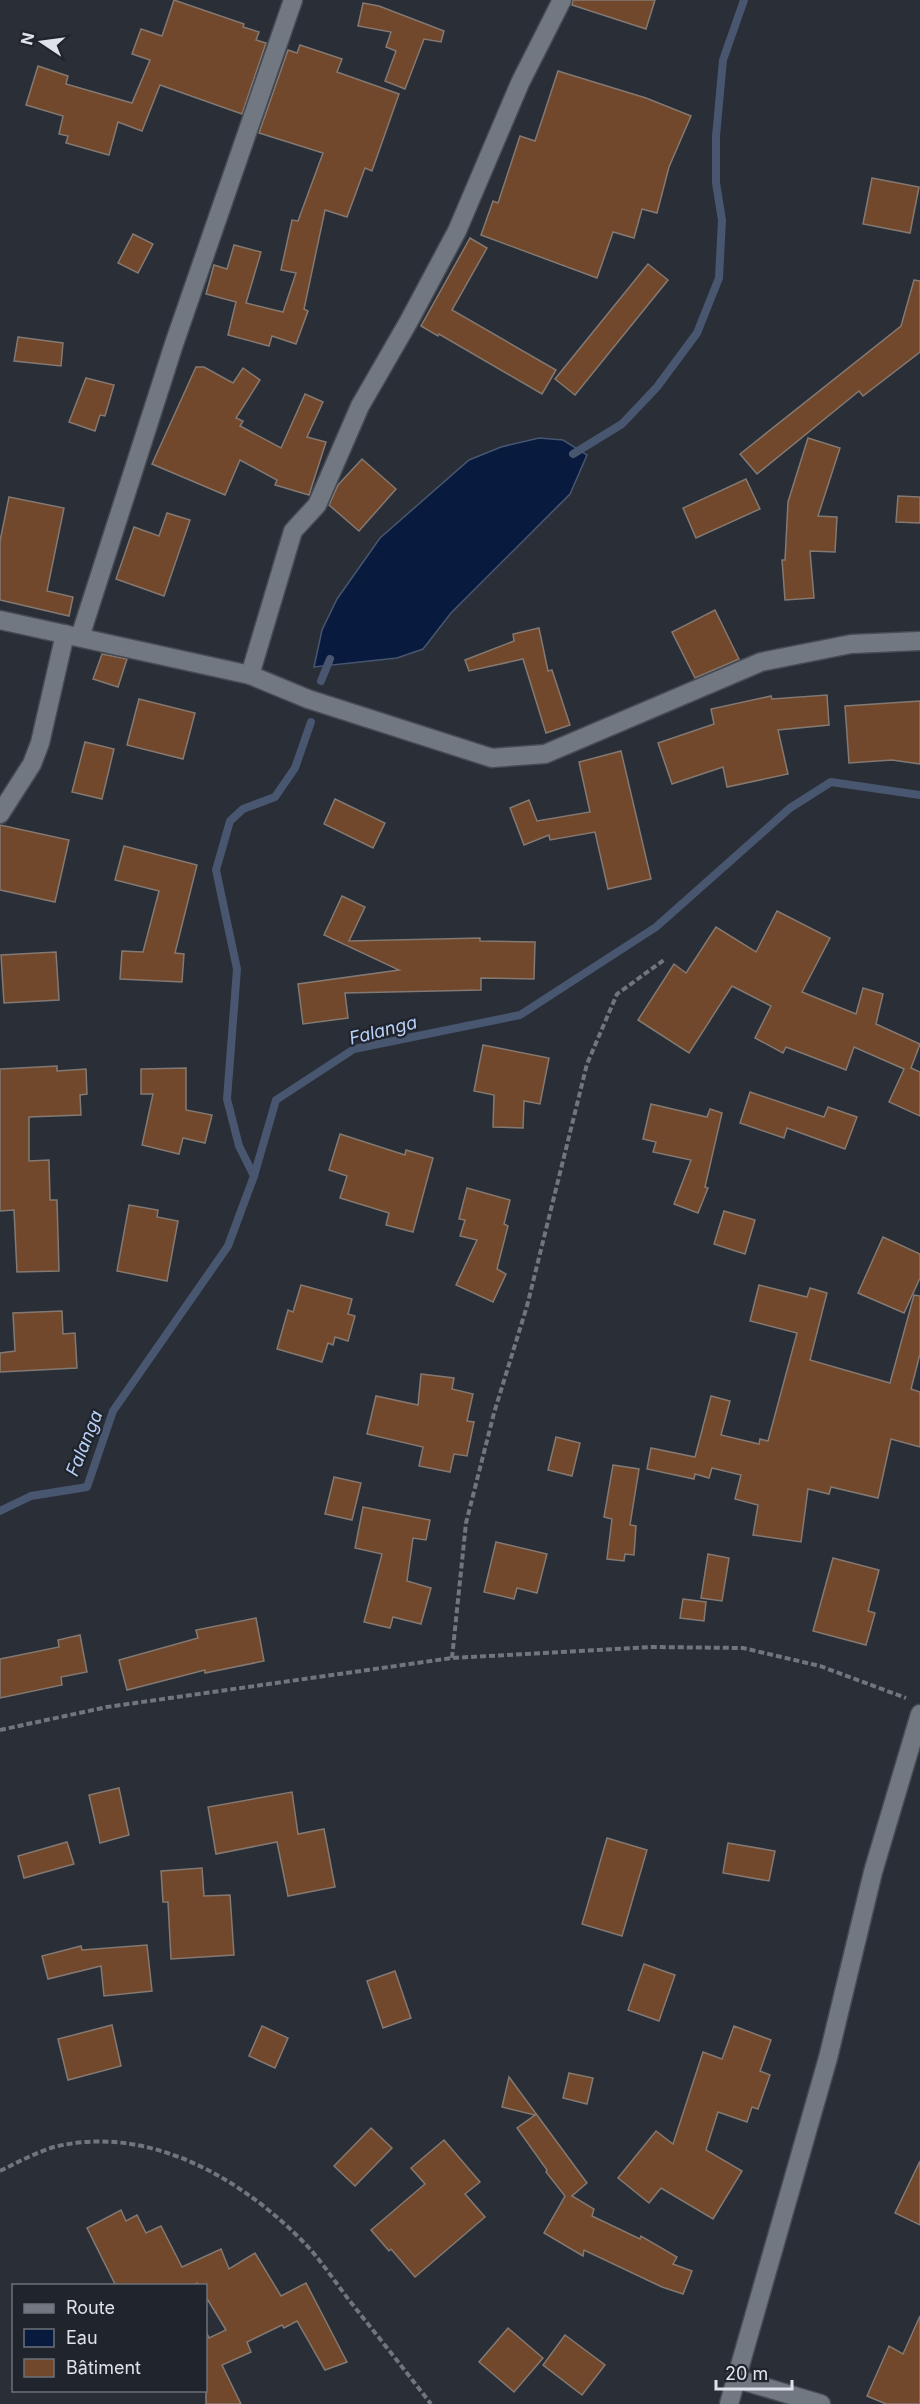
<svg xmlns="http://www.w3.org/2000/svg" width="920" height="2404" viewBox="0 0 920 2404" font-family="Inter,sans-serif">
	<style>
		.water { fill: #081a3d; stroke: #485670; stroke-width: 1.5 }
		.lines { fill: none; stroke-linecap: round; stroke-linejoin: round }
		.stream { stroke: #485670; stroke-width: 8 }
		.building { fill: #72482c; stroke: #847972; stroke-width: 1.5 }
		.minor-casing { stroke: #474b53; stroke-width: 21 }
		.path { stroke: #71757d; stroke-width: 4; stroke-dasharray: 6 3; stroke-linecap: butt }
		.minor { stroke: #727882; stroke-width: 18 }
		.labels { text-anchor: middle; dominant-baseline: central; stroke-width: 4.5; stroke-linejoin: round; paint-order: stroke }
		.water-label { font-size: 18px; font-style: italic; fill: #b9d0f8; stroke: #20242c }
	</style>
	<rect width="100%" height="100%" fill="#292e37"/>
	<polygon class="water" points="539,438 563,440 587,455 570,494 451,613 423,649 397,658 314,667 322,630 337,599 380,538 469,460 501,447"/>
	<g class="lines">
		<g class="stream">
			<polyline points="573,454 622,424 657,387 697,333 719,278 722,220 716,183 716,136 723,60 744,0"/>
			<polyline points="321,681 330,659"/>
			<polyline points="254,1176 239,1146 227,1099 237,969 216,870 230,821 243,809 275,797 295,768 311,722"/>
			<polyline points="0,1511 31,1496 87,1487 113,1411 228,1246 254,1176 276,1100 354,1049 520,1015 656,927 790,808 831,782 920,795"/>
		</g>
	</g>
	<g class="building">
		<polygon points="174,0 244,24 243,27 259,32 256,40 266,43 242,114 160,85 142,131 118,122 109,155 66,143 68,136 59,134 63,116 26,105 38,66 68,76 66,84 132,103 150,60 132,54 141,29 162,36"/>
		<polygon points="573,0 655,0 646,29 572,5"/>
		<polygon points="363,3 379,6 444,31 441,42 424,39 405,89 385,81 396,51 386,47 391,32 358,26"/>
		<polygon points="300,45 342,59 337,72 399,94 372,171 365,168 347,217 325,210 304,309 308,311 296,344 272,336 269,346 228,335 236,302 206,294 214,265 227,269 234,245 261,252 246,303 283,312 296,273 281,270 292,220 298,221 323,153 259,133 288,50 297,53"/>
		<polygon points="558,71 646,98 691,116 669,167 657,213 642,209 634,238 613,232 597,278 481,235 493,201 498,203 520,136 535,141"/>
		<polygon points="872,178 919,187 910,233 863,224"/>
		<polygon points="133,234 153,244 138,273 118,263"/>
		<polygon points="470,238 487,248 452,310 556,370 542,394 439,334 438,336 421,326"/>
		<polygon points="648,264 668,280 575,395 555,379"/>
		<polygon points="914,280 920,281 920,352 863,396 859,391 757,474 740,454 901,326"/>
		<polygon points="18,337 63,343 61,366 14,361"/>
		<polygon points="196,367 204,367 233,383 243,368 260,380 236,418 243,421 240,426 281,448 305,394 323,402 307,437 326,442 309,495 275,485 277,480 240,460 225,495 152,464"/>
		<polygon points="86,378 114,385 105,416 100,415 95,431 69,422"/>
		<polygon points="808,438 840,448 818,516 837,517 835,552 810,551 814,598 785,600 782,560 785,560 788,502"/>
		<polygon points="362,459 396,489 359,531 329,505 338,485"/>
		<polygon points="746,479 760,509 696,538 683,508"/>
		<polygon points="898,496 920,497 920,523 896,522"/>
		<polygon points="9,497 64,508 47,591 73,597 69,616 0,600 0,541"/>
		<polygon points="167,513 190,520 164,596 116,579 134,527 159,536"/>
		<polygon points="715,610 739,659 695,678 672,632"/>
		<polygon points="539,628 548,671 552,670 570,725 546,733 523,659 469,671 465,660 514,641 513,634"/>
		<polygon points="102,654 127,659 118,687 93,679"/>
		<polygon points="827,695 829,725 778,730 788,774 727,787 723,767 672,784 658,743 714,724 711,709 771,696 772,699"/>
		<polygon points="139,699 195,713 183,759 127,745"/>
		<polygon points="920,701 920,764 892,760 849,763 845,706"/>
		<polygon points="85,742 114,749 102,799 72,792"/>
		<polygon points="621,751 651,879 608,889 595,832 550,840 549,835 524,845 510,808 529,800 537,821 590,812 579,762"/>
		<polygon points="335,799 385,823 373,848 324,824"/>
		<polygon points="0,825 69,840 55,902 0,890"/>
		<polygon points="124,846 197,865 175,953 184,954 182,982 120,979 122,951 143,952 159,891 115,880"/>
		<polygon points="342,896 365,907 349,941 480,938 480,941 535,942 534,979 481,978 481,990 345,993 348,1018 303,1024 298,984 399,970 324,935"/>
		<polygon points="777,911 830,938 802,992 856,1014 863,988 883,994 876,1024 920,1044 911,1068 920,1072 920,1116 889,1102 904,1069 854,1047 846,1070 786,1047 783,1053 755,1038 771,1006 732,986 689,1053 638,1020 674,964 686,973 716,927 756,952"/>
		<polygon points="56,952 59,1000 4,1003 1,955"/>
		<polygon points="483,1045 549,1058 540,1104 524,1101 523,1128 493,1127 494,1095 474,1091"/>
		<polygon points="57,1066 57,1071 86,1069 87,1094 80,1095 81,1115 29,1117 29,1161 49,1160 50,1200 57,1200 59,1271 17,1272 14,1210 0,1211 0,1069"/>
		<polygon points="186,1068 186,1110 212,1115 205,1143 183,1138 179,1154 142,1145 153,1094 141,1094 141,1069"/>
		<polygon points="750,1092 824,1117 828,1107 857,1117 845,1149 787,1128 784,1138 740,1123"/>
		<polygon points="651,1104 707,1117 710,1109 722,1113 705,1187 708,1188 698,1213 674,1204 691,1160 653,1152 656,1142 643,1139"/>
		<polygon points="340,1134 405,1155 406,1150 433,1158 413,1232 386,1225 389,1213 340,1198 347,1176 329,1170"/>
		<polygon points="467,1188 510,1200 504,1224 508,1226 497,1269 506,1274 493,1302 456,1285 477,1240 460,1236 465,1220 459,1219"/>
		<polygon points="129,1205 158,1210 157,1217 178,1221 167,1281 117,1271"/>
		<polygon points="724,1211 755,1220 745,1254 714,1244"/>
		<polygon points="883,1237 920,1254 920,1278 904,1313 858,1293"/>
		<polygon points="301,1285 352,1299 348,1314 355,1316 348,1341 335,1337 333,1345 328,1343 322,1362 277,1349 288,1310 293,1312"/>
		<polygon points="759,1285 807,1297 810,1288 827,1293 810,1360 890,1383 914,1295 920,1296 920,1354 911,1389 920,1392 920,1447 891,1439 878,1498 831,1487 829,1494 808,1489 801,1542 753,1535 758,1505 735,1499 741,1475 712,1468 709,1478 695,1474 694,1479 647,1469 651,1448 695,1457 711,1396 730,1401 721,1435 759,1444 760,1439 768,1441 797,1333 750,1321"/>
		<polygon points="62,1311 63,1334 75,1333 77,1368 0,1372 0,1353 15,1351 13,1313"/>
		<polygon points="421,1374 454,1378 452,1389 473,1394 467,1421 474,1422 467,1456 454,1454 450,1472 419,1466 423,1447 367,1434 376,1396 418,1405"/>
		<polygon points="556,1437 580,1443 572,1476 548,1470"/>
		<polygon points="613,1465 639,1469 630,1525 636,1526 634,1555 625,1554 624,1561 607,1559 612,1519 604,1517"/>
		<polygon points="334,1477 361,1483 352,1520 325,1514"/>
		<polygon points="363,1507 430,1520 426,1540 413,1538 407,1581 431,1588 421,1624 393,1617 390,1628 364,1622 382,1554 355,1548"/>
		<polygon points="496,1542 547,1554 537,1593 517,1588 514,1599 484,1592"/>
		<polygon points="708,1554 729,1558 722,1601 701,1598"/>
		<polygon points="833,1558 879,1570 868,1611 875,1613 866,1645 813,1631"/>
		<polygon points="683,1599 706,1602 704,1621 680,1618"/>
		<polygon points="256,1618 264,1661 205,1673 205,1670 127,1690 119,1660 198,1638 196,1630"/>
		<polygon points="80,1635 87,1672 61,1677 62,1685 0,1698 0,1659 59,1647 58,1640"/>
		<polygon points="119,1788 129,1835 100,1843 89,1795"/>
		<polygon points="292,1792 298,1834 324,1829 335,1887 288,1896 277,1842 216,1854 208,1807"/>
		<polygon points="607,1838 647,1850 622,1936 582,1924"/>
		<polygon points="67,1842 74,1864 24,1878 18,1856"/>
		<polygon points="728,1843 775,1851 769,1881 723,1873"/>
		<polygon points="202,1868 204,1896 230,1895 234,1955 171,1959 168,1902 163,1902 161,1871"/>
		<polygon points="147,1945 152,1991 104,1996 101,1966 48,1979 42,1956 81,1946 82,1950"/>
		<polygon points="644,1964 675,1975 659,2021 628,2010"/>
		<polygon points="395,1971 411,2018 383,2028 367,1981"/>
		<polygon points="112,2025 121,2066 68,2080 58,2039"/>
		<polygon points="262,2026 288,2038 275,2068 249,2056"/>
		<polygon points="734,2026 771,2040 760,2071 770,2075 758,2109 752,2107 747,2122 718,2112 706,2150 742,2171 713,2219 661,2188 649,2203 618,2178 656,2131 673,2144 703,2052 722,2059"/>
		<polygon points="569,2073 593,2078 587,2104 563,2098"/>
		<polygon points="509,2077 587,2183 572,2196 594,2209 592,2216 640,2239 641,2236 677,2257 673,2264 692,2271 683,2294 662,2287 584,2250 583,2256 544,2233 565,2196 546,2172 547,2170 517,2128 535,2115 502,2107"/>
		<polygon points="371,2128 392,2148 355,2186 334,2166"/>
		<polygon points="444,2140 480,2182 465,2194 485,2217 415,2277 391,2249 389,2251 371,2230 425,2184 411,2168"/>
		<polygon points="920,2161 920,2225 895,2213"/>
		<polygon points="121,2210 126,2221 137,2215 146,2233 161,2226 182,2267 221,2249 229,2269 255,2253 281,2296 306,2283 347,2362 325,2370 297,2321 284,2328 282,2325 247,2342 251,2352 222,2365 241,2404 206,2404 206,2331 209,2338 226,2330 206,2297 206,2286 199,2286 197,2283 191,2286 116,2286 87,2228"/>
		<polygon points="920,2316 920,2404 886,2404 867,2396 889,2346 903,2354"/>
		<polygon points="508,2328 543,2358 514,2392 479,2362"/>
		<polygon points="565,2335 605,2365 582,2395 543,2365"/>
	</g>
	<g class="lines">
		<g class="minor-casing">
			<g id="minor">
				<polyline points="0,620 250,675 308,699 492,758 545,754 761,662 851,644 920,641"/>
				<polyline points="80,637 174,344 293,0"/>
				<polyline points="250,675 293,531 317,505 360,406 409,321 457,231 520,83 562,0"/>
				<polyline points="0,814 32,764 40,743 65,634"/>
				<polyline points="737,2379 821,2404"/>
				<polyline points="729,2404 828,2058 873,1872 920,1714"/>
			</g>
		</g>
		<g class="path">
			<polyline points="452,1658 466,1523 494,1413 527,1306 587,1064 617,994 664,960"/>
			<polyline points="0,1730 107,1707 452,1658 652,1647 743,1648 820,1666 906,1698"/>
			<path d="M0,2171C18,2162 35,2153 54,2147C150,2123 247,2181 310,2249C324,2265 336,2283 349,2300C376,2334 404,2369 431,2404"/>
		</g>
		<use href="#minor" class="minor"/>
	</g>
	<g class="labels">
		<g class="water-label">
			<text transform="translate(383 1030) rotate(-14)">Falanga</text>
			<text transform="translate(84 1443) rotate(-68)">Falanga</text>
		</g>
	</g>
	<rect x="12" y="2284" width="195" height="108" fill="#20242c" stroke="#6c7077" stroke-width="1.5"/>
	<rect x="24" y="2304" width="30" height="9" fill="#727882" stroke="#6c7077" stroke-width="1.5"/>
	<text x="66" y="2314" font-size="18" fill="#dfe2e8">Route</text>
	<rect x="24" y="2329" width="30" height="18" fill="#081a3d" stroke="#6c7077" stroke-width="1.5"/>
	<text x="66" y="2344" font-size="18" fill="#dfe2e8">Eau</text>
	<rect x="24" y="2359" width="30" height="18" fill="#72482c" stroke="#6c7077" stroke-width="1.5"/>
	<text x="66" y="2374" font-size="18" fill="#dfe2e8">Bâtiment</text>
	<g transform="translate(42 42) rotate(283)" stroke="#20242c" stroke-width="4.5" paint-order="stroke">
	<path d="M0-4.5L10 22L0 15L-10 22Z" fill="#dfe2e8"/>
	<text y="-9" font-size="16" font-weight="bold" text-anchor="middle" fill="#dfe2e8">N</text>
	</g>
	<path d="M716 2380v9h76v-9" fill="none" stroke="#dfe2e8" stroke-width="3"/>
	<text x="725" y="2380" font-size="18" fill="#dfe2e8" stroke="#20242c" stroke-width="4.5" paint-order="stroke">20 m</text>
</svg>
